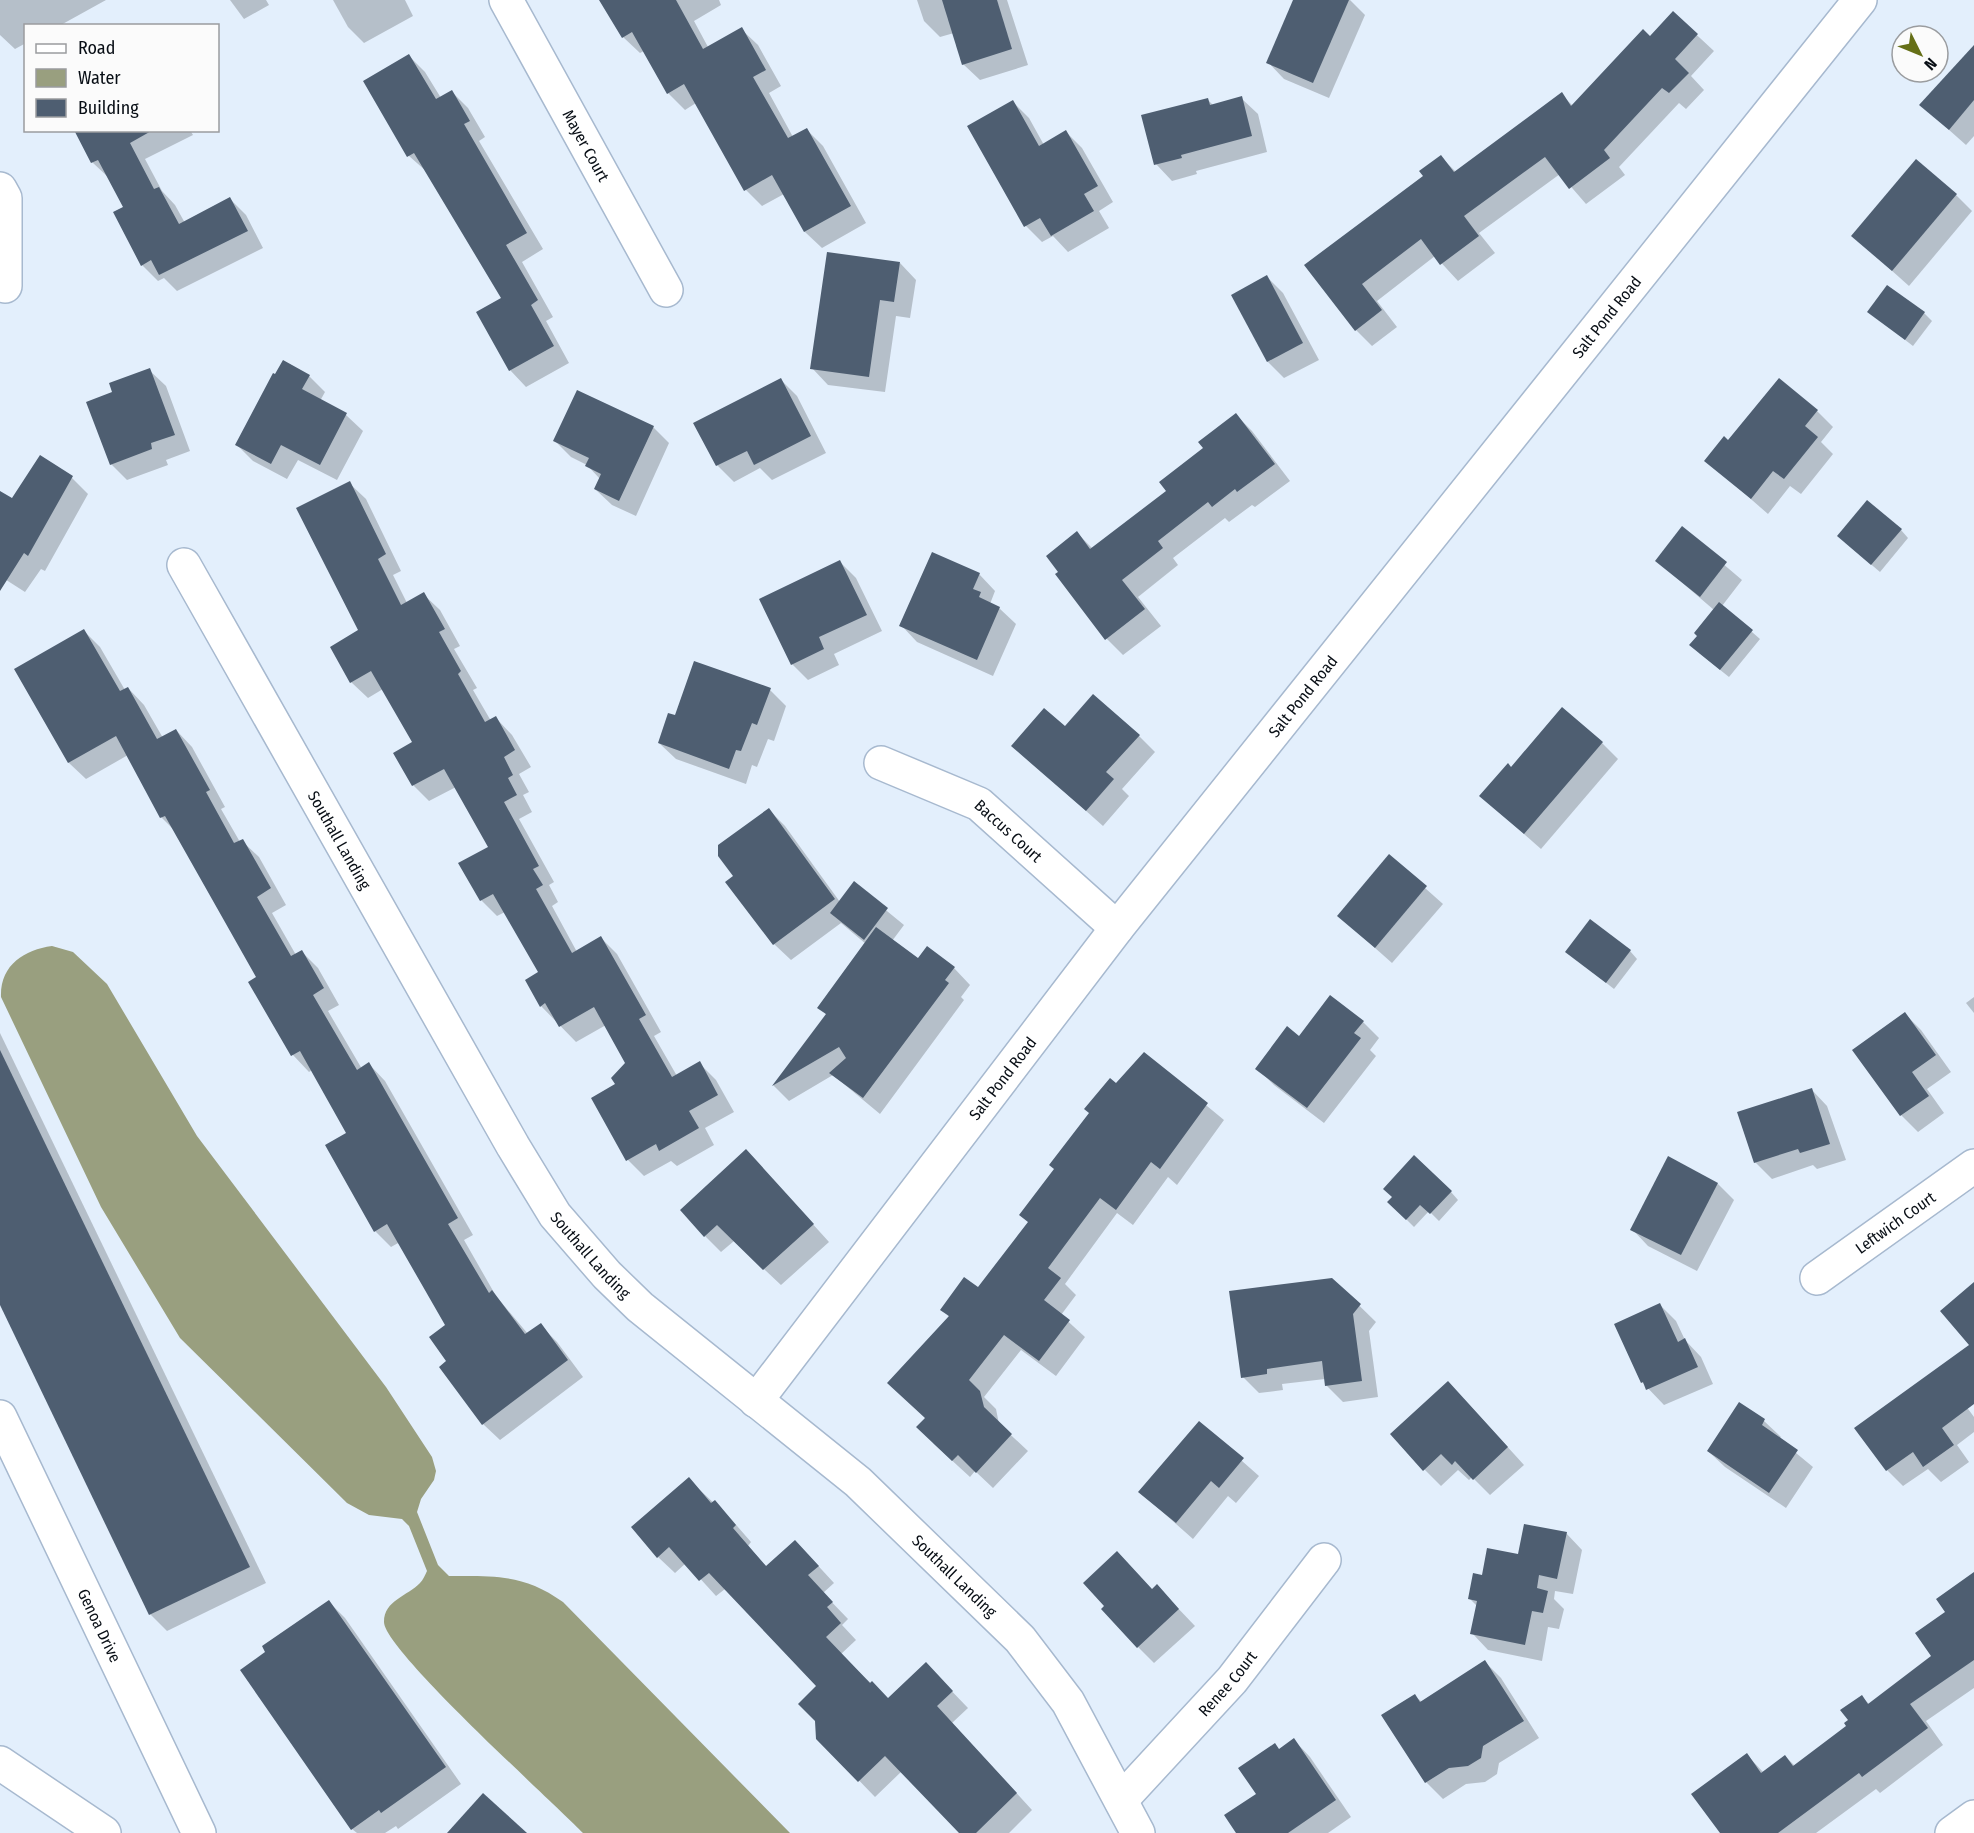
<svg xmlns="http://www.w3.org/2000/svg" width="1974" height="1833" viewBox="0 0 1974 1833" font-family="'Fira Sans Condensed',sans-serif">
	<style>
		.water { fill: #999f7f }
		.shadow { fill: #0003 }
		.building { fill: #4e5e71 }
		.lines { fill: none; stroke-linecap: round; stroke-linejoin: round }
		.minor-casing { stroke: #a7b9cf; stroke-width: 36 }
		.minor { stroke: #fff; stroke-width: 33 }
		.labels { text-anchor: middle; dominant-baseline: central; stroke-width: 6; stroke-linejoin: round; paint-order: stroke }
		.street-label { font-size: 16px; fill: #080e15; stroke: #fbfbfb }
	</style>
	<rect width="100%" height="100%" fill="#e3effc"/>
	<path class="water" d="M52,946L73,952L107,984L197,1136L386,1387L432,1457L436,1471L434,1480L421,1499L417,1512L438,1565L449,1576C495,1576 524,1574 563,1602L790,1833H583C554,1803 384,1650 384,1622C384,1600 408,1596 420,1583C423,1580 425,1575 427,1571L409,1526L402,1519L369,1515L347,1503L180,1338L101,1207L1,997C0,965 24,950 52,946Z"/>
	<g class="shadow">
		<polygon points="0,0 106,0 59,26 26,26 26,43 15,49 0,35"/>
		<polygon points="230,0 266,0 269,5 244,19"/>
		<polygon points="333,0 405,0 413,16 364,43 348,27"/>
		<polygon points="610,0 719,0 721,5 694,21 708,47 741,29 758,45 781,86 769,93 793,137 807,130 823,146 866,223 822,248 805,232 784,194 762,206 746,190 696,103 685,110 668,93 644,51 640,53 623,37"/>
		<polygon points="917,0 1007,0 1028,65 980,80 963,64 954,33 940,37 924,21"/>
		<polygon points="1295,0 1350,0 1365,15 1329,98 1284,79 1268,62"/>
		<polygon points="1673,13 1714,51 1691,76 1704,90 1686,109 1679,103 1619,167 1625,175 1586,204 1560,174 1479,233 1495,253 1458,281 1435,256 1377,301 1397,327 1372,346 1356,330 1306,265 1425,177 1441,157 1456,172 1561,94 1573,106 1650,38"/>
		<polygon points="1974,47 1974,136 1966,145 1921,105"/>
		<polygon points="409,56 425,72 441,98 452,92 468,108 485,137 479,141 543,249 522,262 553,317 546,321 569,363 526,387 510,370 503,298 426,171 409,156"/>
		<polygon points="1241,98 1258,114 1267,152 1196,171 1197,174 1172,181 1156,164 1208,100 1213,105"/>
		<polygon points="1013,102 1029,118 1044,145 1066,132 1082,148 1113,202 1099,211 1109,228 1068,252 1053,236 1042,242 1026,226 969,127"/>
		<polygon points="84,130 190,130 193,135 145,159 162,191 175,205 185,223 230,199 246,215 263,248 177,291 164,278 158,281 142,265 125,208 109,178 92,162"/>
		<polygon points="1956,195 1972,211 1909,286 1853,236"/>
		<polygon points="900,263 916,280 910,318 896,316 885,392 828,385 812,368"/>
		<polygon points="1267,277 1283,293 1319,360 1284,378 1268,362 1233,296"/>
		<polygon points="1869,312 1924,313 1932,321 1913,346"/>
		<polygon points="149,370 166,386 190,451 166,460 168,465 127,480 111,464 114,393"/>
		<polygon points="309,376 325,392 320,401 346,415 363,431 337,480 298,460 287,479 253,461 237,445"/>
		<polygon points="781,380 797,396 826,453 772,480 760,468 734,482 717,465 695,423"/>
		<polygon points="1817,411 1833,427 1821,442 1833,454 1801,494 1790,486 1768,514 1706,460"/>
		<polygon points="1236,415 1252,431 1290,481 1255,507 1252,505 1229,522 1225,518 1173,558 1178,565 1138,597 1161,626 1123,655 1107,639 1057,574 1077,533 1093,549 1168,492"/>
		<polygon points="653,427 669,443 636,516 612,505 595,489 600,479 587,465 571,457 555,441"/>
		<polygon points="72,478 88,494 45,571 41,569 25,592 0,576 0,507"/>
		<polygon points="349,483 366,499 401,571 393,575 407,603 423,594 440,610 460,646 454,649 477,688 473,690 491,721 496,718 512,735 531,767 519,774 529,792 523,795 532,812 519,819 554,882 549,885 558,902 552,906 577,952 601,938 617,954 661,1032 654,1036 677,1076 699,1063 716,1080 734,1112 705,1128 714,1145 677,1166 671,1161 644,1176 628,1160 617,1085 627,1063 606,1025 576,1042 541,1006 540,973 505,912 497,916 481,900 490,847 456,787 429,801 413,785 414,743 383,689 368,698 351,682 360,631"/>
		<polygon points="1682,529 1742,580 1722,606 1760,639 1729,677 1699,653 1699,636 1714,610 1657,561"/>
		<polygon points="1901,530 1908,538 1880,572 1847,544"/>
		<polygon points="840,562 856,578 882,631 834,654 839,665 808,680 792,664"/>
		<polygon points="979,574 995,591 990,604 999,608 1016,624 993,676 917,642 901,625"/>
		<polygon points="84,631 100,647 125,690 128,688 144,705 163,738 176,730 192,747 225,807 221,809 240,842 242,841 259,857 286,905 272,913 296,955 302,952 318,968 339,1005 328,1011 362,1069 369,1064 385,1081 473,1235 464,1240 496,1296 528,1334 540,1325 557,1342 583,1377 500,1440 483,1424 449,1361 447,1326 400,1242 391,1247 375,1231 348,1133 312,1070 309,1072 293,1055 250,982 258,977 177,833 161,817 128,755 86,779 69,763 16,669"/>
		<polygon points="770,690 786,706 774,741 768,739 757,767 752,765 746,784 676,759 659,743 675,717"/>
		<polygon points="1065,728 1139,736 1155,752 1122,789 1129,796 1103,826 1013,746"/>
		<polygon points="1602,743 1618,759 1541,849 1481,796"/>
		<polygon points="769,810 785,826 840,902 854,884 904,925 892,941 918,960 954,968 970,985 961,997 964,1000 880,1114 833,1075 789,1101 773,1085 827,1015 819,1007 866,944 841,923 791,960 774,944 735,877"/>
		<polygon points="1389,856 1443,904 1392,963 1339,916"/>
		<polygon points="1630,951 1637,959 1614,989 1567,952"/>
		<polygon points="1974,997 1974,1013 1966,1003"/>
		<polygon points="1905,1014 1921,1030 1951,1072 1927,1089 1944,1113 1918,1132 1901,1115 1854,1051"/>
		<polygon points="1363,1022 1379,1038 1370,1050 1376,1056 1324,1123 1274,1085 1257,1068 1299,1038"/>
		<polygon points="0,1033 266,1583 167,1631 150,1614 0,1302"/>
		<polygon points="1144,1054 1224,1120 1177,1185 1168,1177 1133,1225 1117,1213 1065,1284 1076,1295 1061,1315 1085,1337 1056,1376 1021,1350 984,1397 996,1409 999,1424 1028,1451 993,1488 975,1471 970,1477 934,1444 926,1419 950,1318 942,1309 979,1289 1029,1223 1117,1085"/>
		<polygon points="1811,1089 1827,1106 1846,1160 1817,1169 1813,1165 1772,1179 1755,1162"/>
		<polygon points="762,1168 829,1242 781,1285 734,1241 721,1252 705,1236"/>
		<polygon points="1718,1184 1734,1200 1697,1271 1648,1246 1632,1229"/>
		<polygon points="1451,1192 1458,1200 1439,1221 1429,1211 1414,1227 1389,1202"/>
		<polygon points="1332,1279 1376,1322 1369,1331 1378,1397 1343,1402 1326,1385 1325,1379 1282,1384 1283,1390 1259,1393 1243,1377"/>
		<polygon points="1660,1305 1676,1321 1685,1340 1701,1357 1713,1384 1664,1405 1642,1382"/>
		<polygon points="1952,1387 1974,1417 1974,1432 1957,1445 1969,1462 1941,1482 1928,1469 1903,1486 1887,1470"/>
		<polygon points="1464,1399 1524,1465 1490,1495 1472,1477 1469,1480 1458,1470 1441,1486 1424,1469"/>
		<polygon points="1740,1404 1764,1421 1781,1437 1779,1439 1813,1467 1786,1508 1725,1467 1708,1451"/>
		<polygon points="1199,1423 1259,1476 1236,1503 1228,1496 1193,1539 1140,1492"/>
		<polygon points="688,1479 731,1519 751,1542 748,1546 767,1567 811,1558 834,1583 823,1593 848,1619 842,1625 856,1640 841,1654 888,1700 942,1681 968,1708 952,1723 1032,1810 1009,1833 961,1833 902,1771 875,1797 818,1738 819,1686 725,1589 716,1596 686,1563 675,1573 658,1557"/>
		<polygon points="1566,1533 1582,1550 1573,1594 1555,1591 1554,1599 1564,1609 1559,1629 1548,1627 1542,1661 1488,1650 1472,1633 1477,1606 1469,1598 1483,1577"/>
		<polygon points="1974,1589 1974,1688 1926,1721 1943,1745 1880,1793 1876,1789 1816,1833 1721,1833 1747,1755 1763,1772 1785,1756 1795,1766 1848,1727 1862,1697 1870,1705 1933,1657 1947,1612"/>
		<polygon points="1152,1590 1173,1603 1195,1626 1154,1663 1138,1647"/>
		<polygon points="329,1602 345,1618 461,1784 398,1829 396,1826 385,1833 357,1833 352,1829"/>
		<polygon points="1485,1662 1501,1678 1539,1738 1499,1763 1497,1774 1485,1782 1466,1784 1443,1799 1426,1782 1383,1715 1415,1696 1422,1702"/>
		<polygon points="1294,1740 1310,1757 1351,1817 1328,1833 1238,1833 1280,1750"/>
	</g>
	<g class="building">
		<polygon points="599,0 676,0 703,49 742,27 766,70 753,77 788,138 807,128 851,206 804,232 772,175 744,191 684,84 667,94 632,32 622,38"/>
		<polygon points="942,0 997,0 1012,49 962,65"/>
		<polygon points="1293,0 1349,0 1313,83 1266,63"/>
		<polygon points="1673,11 1698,34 1675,59 1689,73 1669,93 1662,88 1604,150 1610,158 1569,189 1545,157 1464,216 1479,236 1440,265 1421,239 1362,284 1382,310 1355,331 1304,265 1423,176 1419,171 1441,155 1454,172 1562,92 1571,106 1643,29 1650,36"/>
		<polygon points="1974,45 1974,100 1949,130 1919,105"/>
		<polygon points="409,54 436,99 452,90 470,121 464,124 527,233 506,245 538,300 531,305 554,346 509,371 476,312 501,298 414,153 407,157 363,81"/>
		<polygon points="1242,96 1252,136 1181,155 1182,158 1154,165 1141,115 1208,98 1210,105"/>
		<polygon points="1013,100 1039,146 1066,130 1098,186 1084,194 1094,211 1051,236 1040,218 1024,227 967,126"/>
		<polygon points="74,130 153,130 130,143 154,189 159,187 179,224 230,197 248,231 159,275 151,260 141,266 113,212 123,207 98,160 91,163"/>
		<polygon points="1916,159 1957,194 1892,271 1851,236"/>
		<polygon points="827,252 900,262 894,302 880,300 869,377 810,369"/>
		<polygon points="1267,275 1303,343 1267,362 1231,295"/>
		<polygon points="1887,285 1925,312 1905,340 1867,312"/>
		<polygon points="283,360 310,375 302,389 347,413 320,465 281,445 271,464 235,445 273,373 275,374"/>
		<polygon points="150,368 175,435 151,443 152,449 110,465 86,402 112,392 109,383"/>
		<polygon points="781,378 811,436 754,465 747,451 716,466 693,423"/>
		<polygon points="1779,378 1818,410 1805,426 1818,437 1784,479 1773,471 1751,499 1704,461 1724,436 1728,440"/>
		<polygon points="577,390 654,426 619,501 594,489 601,474 585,466 589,458 553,441"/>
		<polygon points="1236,413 1275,464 1237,492 1235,489 1212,507 1208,502 1158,541 1163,548 1122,580 1145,609 1105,640 1055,574 1058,572 1046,556 1077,531 1090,549 1166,491 1159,482 1203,448 1198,442"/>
		<polygon points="40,455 73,476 28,556 24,553 0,591 0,491 12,498"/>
		<polygon points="350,481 386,554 378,559 401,605 424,592 445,629 439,632 461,671 458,674 485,722 496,716 515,750 504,757 513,775 508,778 517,795 504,802 539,866 533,869 543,885 536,889 572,953 601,936 646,1015 639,1019 672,1077 700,1061 718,1095 689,1111 699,1128 659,1151 656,1144 626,1161 591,1098 615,1084 611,1078 625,1063 594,1007 559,1027 545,1003 540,1007 525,980 538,972 493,894 480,901 458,863 488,847 444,769 412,786 393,753 412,742 371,671 350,683 330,647 358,630 296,508"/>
		<polygon points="1867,500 1902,529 1871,565 1837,536"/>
		<polygon points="1682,526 1727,562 1700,597 1655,561"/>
		<polygon points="932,552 980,573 973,589 981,592 979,597 1000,607 977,660 899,626"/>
		<polygon points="840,560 867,615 819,637 824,649 791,665 759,599"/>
		<polygon points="1719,602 1753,630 1720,670 1689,645 1697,636 1694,633"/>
		<polygon points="84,629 120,691 128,687 157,739 176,729 210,790 206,792 234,843 243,839 271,888 257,897 291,956 302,950 324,988 313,995 357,1070 369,1062 458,1218 448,1224 489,1293 492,1290 525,1334 541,1323 568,1360 482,1425 439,1367 446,1361 429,1337 445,1325 387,1224 374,1232 325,1145 346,1133 300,1051 291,1056 248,982 256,977 165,816 160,818 116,736 68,763 14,669"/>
		<polygon points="694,661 771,688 757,725 752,723 741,751 736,750 729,769 658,743 668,713 675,715"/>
		<polygon points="1093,694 1140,735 1106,772 1114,779 1086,811 1011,746 1044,708 1065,726"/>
		<polygon points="1562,707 1603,742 1524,834 1479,796 1508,763 1511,767"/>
		<polygon points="769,808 835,899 773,945 725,882 733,876 718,856 718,845"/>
		<polygon points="1389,854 1427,886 1375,948 1337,916"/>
		<polygon points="854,881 888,908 864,940 830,913"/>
		<polygon points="1590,919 1631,950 1606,983 1565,952"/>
		<polygon points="876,927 918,958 927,946 955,967 945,980 949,983 863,1098 829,1073 846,1058 839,1047 772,1086 826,1014 817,1008"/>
		<polygon points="1330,995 1364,1021 1354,1033 1361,1038 1307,1108 1255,1069 1287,1026 1299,1036"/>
		<polygon points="1905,1012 1936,1055 1912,1072 1929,1096 1900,1116 1852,1050"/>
		<polygon points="0,1050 250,1567 149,1615 0,1305"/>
		<polygon points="1144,1052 1208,1103 1160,1169 1151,1162 1116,1210 1100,1198 1048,1268 1061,1278 1044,1300 1070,1320 1039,1361 1004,1335 969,1380 980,1391 984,1407 1012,1434 976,1473 958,1455 952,1461 916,1427 925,1418 887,1383 949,1316 940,1310 964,1277 978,1287 1028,1222 1019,1215 1054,1169 1049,1165 1089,1113 1084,1109 1110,1078 1116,1083"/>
		<polygon points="1812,1088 1830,1144 1800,1153 1798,1149 1754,1163 1737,1112"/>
		<polygon points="746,1149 814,1224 763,1270 717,1225 704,1237 680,1210"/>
		<polygon points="1414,1155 1452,1191 1430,1214 1420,1205 1406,1220 1387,1202 1392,1197 1383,1189"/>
		<polygon points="1668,1156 1718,1183 1681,1255 1630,1230"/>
		<polygon points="1332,1278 1361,1304 1353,1314 1362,1381 1325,1386 1322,1361 1267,1369 1267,1374 1241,1378 1229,1291"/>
		<polygon points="1974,1282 1974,1404 1942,1428 1954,1445 1923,1467 1913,1452 1886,1471 1854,1428 1969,1345 1940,1311"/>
		<polygon points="1660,1303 1678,1342 1685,1338 1698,1367 1646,1390 1643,1382 1641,1383 1614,1324"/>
		<polygon points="1448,1381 1508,1447 1473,1480 1455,1461 1452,1465 1441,1454 1423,1471 1390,1434"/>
		<polygon points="1739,1402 1765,1419 1762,1425 1798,1450 1769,1493 1707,1451"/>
		<polygon points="1199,1421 1244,1458 1219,1488 1211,1481 1176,1523 1138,1492"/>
		<polygon points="689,1477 711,1503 715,1500 736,1525 733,1528 766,1566 795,1540 819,1566 808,1575 833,1602 827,1607 841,1623 826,1637 870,1683 872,1681 888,1698 926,1662 953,1691 937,1706 1017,1793 976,1833 959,1833 885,1756 858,1782 816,1739 815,1721 798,1704 816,1686 709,1573 699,1581 669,1547 657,1558 631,1527"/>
		<polygon points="1524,1524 1567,1532 1557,1579 1539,1575 1537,1588 1548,1591 1543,1613 1532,1611 1525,1645 1470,1634 1477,1601 1468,1599 1473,1573 1482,1575 1487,1548 1518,1554"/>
		<polygon points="1117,1551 1152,1589 1157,1584 1179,1609 1137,1648 1101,1609 1104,1606 1083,1583"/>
		<polygon points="1974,1572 1974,1660 1910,1704 1928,1728 1862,1777 1859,1773 1778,1833 1720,1833 1691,1794 1747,1753 1761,1773 1785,1755 1793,1766 1846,1726 1844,1723 1848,1720 1840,1710 1862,1695 1868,1704 1931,1656 1915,1633 1945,1612 1936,1599"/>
		<polygon points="329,1600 446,1767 381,1813 379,1810 351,1830 240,1670 265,1652 262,1646"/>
		<polygon points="1485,1660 1524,1721 1483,1746 1481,1758 1468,1766 1449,1768 1425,1783 1381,1715 1415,1694 1420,1702"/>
		<polygon points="1294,1738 1336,1800 1288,1833 1236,1833 1224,1815 1256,1794 1238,1768 1275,1743 1279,1749"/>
		<polygon points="483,1793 527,1833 447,1833"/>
	</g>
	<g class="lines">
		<g class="minor-casing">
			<g id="minor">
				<path id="s1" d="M506,0L666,290"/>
				<polyline points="0,189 5,198 5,286"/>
				<path id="s2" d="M184,565L513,1146L555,1215L607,1275L640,1307L858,1482L1020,1639L1068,1702L1138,1833"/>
				<path id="s3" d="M881,763L979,804L1117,928"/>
				<path id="s4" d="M1817,1278L1974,1166"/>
				<path id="s5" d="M756,1401L1117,928L1860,0"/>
				<path id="s6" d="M0,1417L199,1833"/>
				<polyline points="0,1763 104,1833"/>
				<path id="s7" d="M1121,1800L1232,1680L1324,1560"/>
				<polyline points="1952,1833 1974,1817"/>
			</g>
		</g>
		<use href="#minor" class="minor"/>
	</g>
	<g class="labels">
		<g class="street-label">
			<text stroke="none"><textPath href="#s1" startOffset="166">Mayer Court</textPath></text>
			<text stroke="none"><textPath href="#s5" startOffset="1378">Salt Pond Road</textPath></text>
			<text stroke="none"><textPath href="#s5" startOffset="892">Salt Pond Road</textPath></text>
			<text stroke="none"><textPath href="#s3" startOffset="146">Baccus Court</textPath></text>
			<text stroke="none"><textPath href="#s2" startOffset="316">Southall Landing</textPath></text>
			<text stroke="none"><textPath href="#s5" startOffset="406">Salt Pond Road</textPath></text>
			<text stroke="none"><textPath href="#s4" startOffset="96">Leftwich Court</textPath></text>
			<text stroke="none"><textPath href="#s2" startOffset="802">Southall Landing</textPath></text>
			<text stroke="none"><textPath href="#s2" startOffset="1288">Southall Landing</textPath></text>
			<text stroke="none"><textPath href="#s6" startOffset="231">Genoa Drive</textPath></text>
			<text stroke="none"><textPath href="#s7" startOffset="158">Renee Court</textPath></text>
		</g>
	</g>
	<rect x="24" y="24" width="195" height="108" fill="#fbfbfb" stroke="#9a9c9f" stroke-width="1.5"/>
	<rect x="36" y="44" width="30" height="9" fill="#ffffff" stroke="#9a9c9f" stroke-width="1.5"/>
	<text x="78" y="54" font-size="18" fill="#080e15">Road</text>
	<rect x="36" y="69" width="30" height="18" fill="#999f7f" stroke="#9a9c9f" stroke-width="1.5"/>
	<text x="78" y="84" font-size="18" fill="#080e15">Water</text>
	<rect x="36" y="99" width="30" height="18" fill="#4e5e71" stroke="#9a9c9f" stroke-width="1.5"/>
	<text x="78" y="114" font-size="18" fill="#080e15">Building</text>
	<g transform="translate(1920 54) rotate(133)"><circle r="28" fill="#fbfbfb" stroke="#9a9c9f" stroke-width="1.5"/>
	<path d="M0-4.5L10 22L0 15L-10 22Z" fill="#656f17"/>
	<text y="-9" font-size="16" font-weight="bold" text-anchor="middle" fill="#080e15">N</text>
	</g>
</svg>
